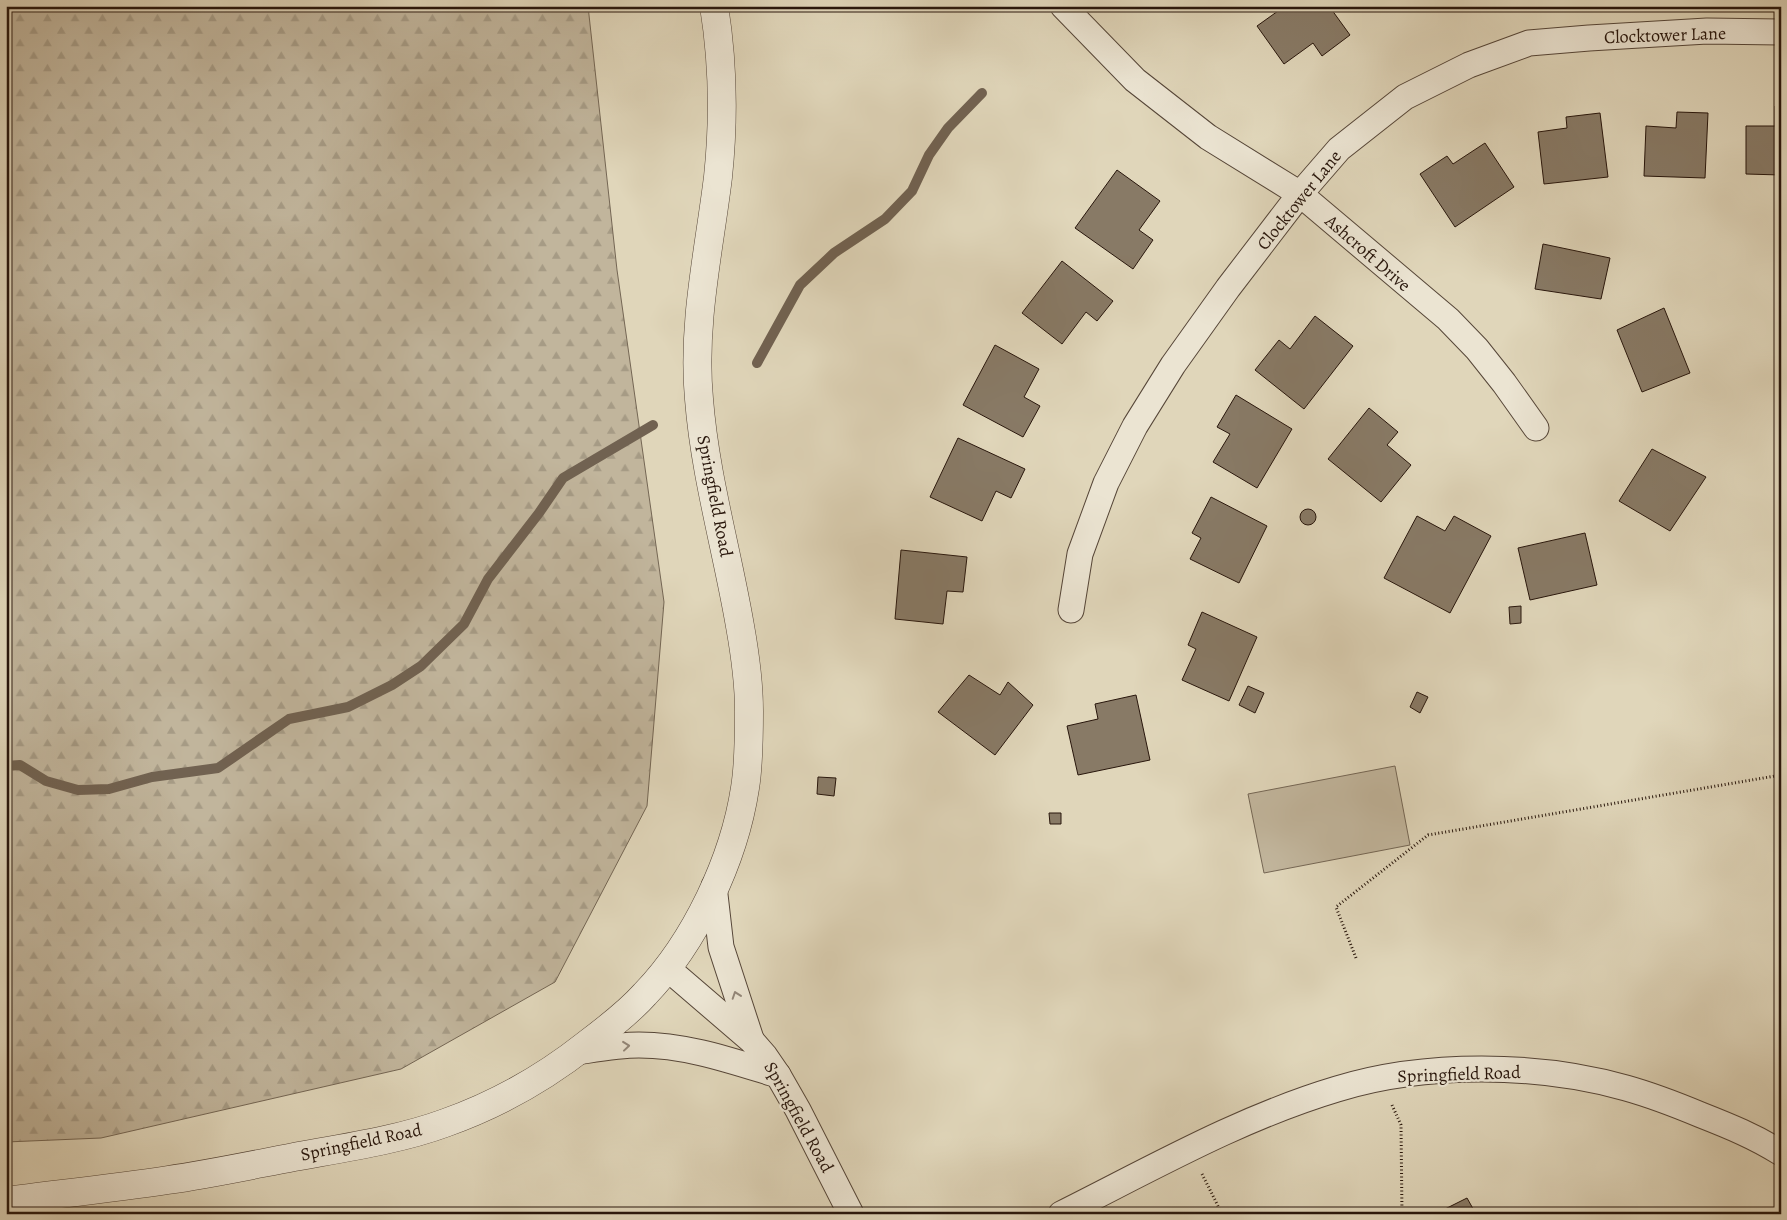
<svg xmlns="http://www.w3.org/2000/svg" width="1787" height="1220" viewBox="0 0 1787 1220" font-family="Alegreya,serif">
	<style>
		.forest { fill: url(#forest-firs); stroke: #746654 }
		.pitch { fill: #c1b59c; stroke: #746654 }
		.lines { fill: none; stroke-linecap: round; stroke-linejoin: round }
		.stream { stroke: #716251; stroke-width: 10 }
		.building { fill: #887a66; stroke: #28160c }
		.minor-casing { stroke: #564638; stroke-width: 27 }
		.tertiary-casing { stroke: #564638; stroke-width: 29 }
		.path { stroke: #28160c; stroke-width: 3; stroke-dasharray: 1 2.5; stroke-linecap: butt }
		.minor { stroke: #ebe4d2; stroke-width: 25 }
		.tertiary { stroke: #ebe4d2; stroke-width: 28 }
		.oneway { stroke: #938779 }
		.labels { text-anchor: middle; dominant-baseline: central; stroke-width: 4.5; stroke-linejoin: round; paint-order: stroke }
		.street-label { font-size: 18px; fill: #28160c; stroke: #ebe4d2 }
	</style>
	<defs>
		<pattern id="forest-firs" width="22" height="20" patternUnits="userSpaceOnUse" patternTransform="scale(1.25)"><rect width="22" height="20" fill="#c1b59c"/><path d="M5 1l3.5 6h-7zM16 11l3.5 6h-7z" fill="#a69b85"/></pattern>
	</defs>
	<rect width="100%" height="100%" fill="#e0d6ba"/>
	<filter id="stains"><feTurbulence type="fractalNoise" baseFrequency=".004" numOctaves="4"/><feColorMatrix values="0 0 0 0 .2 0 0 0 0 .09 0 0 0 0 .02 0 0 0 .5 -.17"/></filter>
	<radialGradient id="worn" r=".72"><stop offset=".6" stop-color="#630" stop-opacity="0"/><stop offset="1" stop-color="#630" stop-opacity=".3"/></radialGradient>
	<polygon class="forest" points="6,6 588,6 617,270 664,602 647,806 555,982 401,1069 101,1138 6,1142"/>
	<polygon class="pitch" points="1395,766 1410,845 1264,873 1248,794"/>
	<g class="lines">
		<g class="stream">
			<polyline points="757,363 800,285 834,253 885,219 912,191 929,155 948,128 982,93"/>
			<polyline points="6,766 20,765 46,781 78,790 109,789 152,777 218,768 289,719 348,707 392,685 421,666 464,624 488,579 539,513 563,478 653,425"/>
		</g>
	</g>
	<g class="building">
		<polygon points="1285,6 1329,6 1350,35 1322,56 1313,43 1284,64 1257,26"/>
		<polygon points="1775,106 1781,107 1781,175 1746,174 1746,126 1775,126"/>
		<polygon points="1677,112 1708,113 1705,178 1644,176 1646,126 1676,128"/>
		<polygon points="1600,113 1608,177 1544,184 1538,132 1567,128 1566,117"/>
		<polygon points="1485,143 1514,187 1455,227 1420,174 1447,156 1453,164"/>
		<polygon points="1117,170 1160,201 1139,230 1153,240 1133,269 1075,228"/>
		<polygon points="1543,244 1610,258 1601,299 1535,289"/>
		<polygon points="1062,261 1113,301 1097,321 1086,312 1062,344 1022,313"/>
		<polygon points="1664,308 1690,373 1642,392 1617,330"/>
		<polygon points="1315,316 1353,346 1304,409 1255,370 1279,340 1290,349"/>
		<polygon points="995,345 1039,369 1024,397 1040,406 1023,437 963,405"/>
		<polygon points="1236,395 1292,429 1257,488 1213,462 1230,434 1217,427"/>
		<polygon points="1369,408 1398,432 1387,445 1411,465 1381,502 1328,459"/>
		<polygon points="958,438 1025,469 1011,498 996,491 982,521 930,497"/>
		<polygon points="1652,449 1706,477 1670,531 1619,501"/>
		<polygon points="1211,497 1267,526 1239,583 1190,559 1201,538 1192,533"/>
		<circle cx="1308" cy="517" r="8"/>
		<polygon points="1417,516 1445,531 1454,516 1491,536 1450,613 1384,578"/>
		<polygon points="1585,533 1597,585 1530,600 1518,548"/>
		<polygon points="901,550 967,557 963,592 947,591 943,624 895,619"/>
		<polygon points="1521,606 1521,623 1510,624 1509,607"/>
		<polygon points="1202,612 1257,637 1229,701 1182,680 1196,649 1188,645"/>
		<polygon points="969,675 1000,695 1008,682 1033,705 995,755 938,712"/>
		<polygon points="1248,686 1264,693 1255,713 1239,705"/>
		<polygon points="1417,692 1428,697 1420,713 1410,707"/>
		<polygon points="1136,695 1150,760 1078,775 1067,726 1098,719 1095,704"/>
		<polygon points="818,777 836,778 834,796 817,794"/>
		<polygon points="1049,813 1061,813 1061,824 1050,824"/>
		<polygon points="1467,1198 1476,1214 1435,1214"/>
	</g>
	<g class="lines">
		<g class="minor-casing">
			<g id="minor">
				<polyline points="1063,6 1135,80 1208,137 1300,194 1448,319 1477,349 1504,383 1536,428"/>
				<polyline points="1071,610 1080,554 1106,483 1135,426 1173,365 1228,288 1300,194 1339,149 1405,97 1469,65 1529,43 1589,38 1707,31 1781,32"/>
				<polyline points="714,886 721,947 751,1039"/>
				<polyline points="667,968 752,1041 765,1056 778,1075 798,1110 851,1214"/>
				<path d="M577,1052C597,1049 619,1045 639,1045C687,1045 732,1061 778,1075"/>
				<path d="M1061,1214C1151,1169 1240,1118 1337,1089C1424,1062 1539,1063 1626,1088C1651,1095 1677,1105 1701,1115C1729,1126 1756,1137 1781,1153"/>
			</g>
		</g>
		<g class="tertiary-casing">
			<path id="tertiary" d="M6,1201C60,1194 114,1188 168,1180C210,1174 252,1165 294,1157C343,1148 399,1140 445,1123C496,1105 544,1078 587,1044C607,1029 628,1013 645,994C695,942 734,860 745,788C749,764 749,737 749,711C749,683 745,654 740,626C727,550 705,476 699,399C692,324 709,251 718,177C724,120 723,62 714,6"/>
		</g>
		<g class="path">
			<polyline points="1356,958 1336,907 1428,835 1781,775"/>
			<polyline points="1392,1105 1401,1125 1402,1214"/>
			<polyline points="1202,1174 1222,1214"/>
		</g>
		<use href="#minor" class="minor"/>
		<use href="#tertiary" class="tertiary"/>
	</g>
	<defs><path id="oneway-chevron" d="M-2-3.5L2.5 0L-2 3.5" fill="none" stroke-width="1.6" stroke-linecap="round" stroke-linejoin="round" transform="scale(1.25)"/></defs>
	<g class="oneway">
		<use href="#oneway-chevron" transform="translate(736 995) rotate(-109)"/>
		<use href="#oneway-chevron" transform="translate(626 1046) rotate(-6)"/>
	</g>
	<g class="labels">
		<g class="street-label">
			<text transform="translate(1665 35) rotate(-2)">Clocktower Lane</text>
			<text transform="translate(1299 200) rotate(-51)">Clocktower Lane</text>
			<text transform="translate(1368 253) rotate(41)">Ashcroft Drive</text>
			<text transform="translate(715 496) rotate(79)">Springfield Road</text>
			<text transform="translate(1459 1074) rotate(-2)">Springfield Road</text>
			<text transform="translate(799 1117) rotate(61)">Springfield Road</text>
			<text transform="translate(361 1142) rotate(-12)">Springfield Road</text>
		</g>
	</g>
	<rect width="1787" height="1220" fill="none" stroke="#e0d6ba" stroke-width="25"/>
	<rect x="8" y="8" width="1772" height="1205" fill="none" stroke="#28160c" stroke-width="2.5"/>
	<rect x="12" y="12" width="1762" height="1195" fill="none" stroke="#28160c"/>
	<rect width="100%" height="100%" filter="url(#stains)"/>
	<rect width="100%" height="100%" fill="url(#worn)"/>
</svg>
